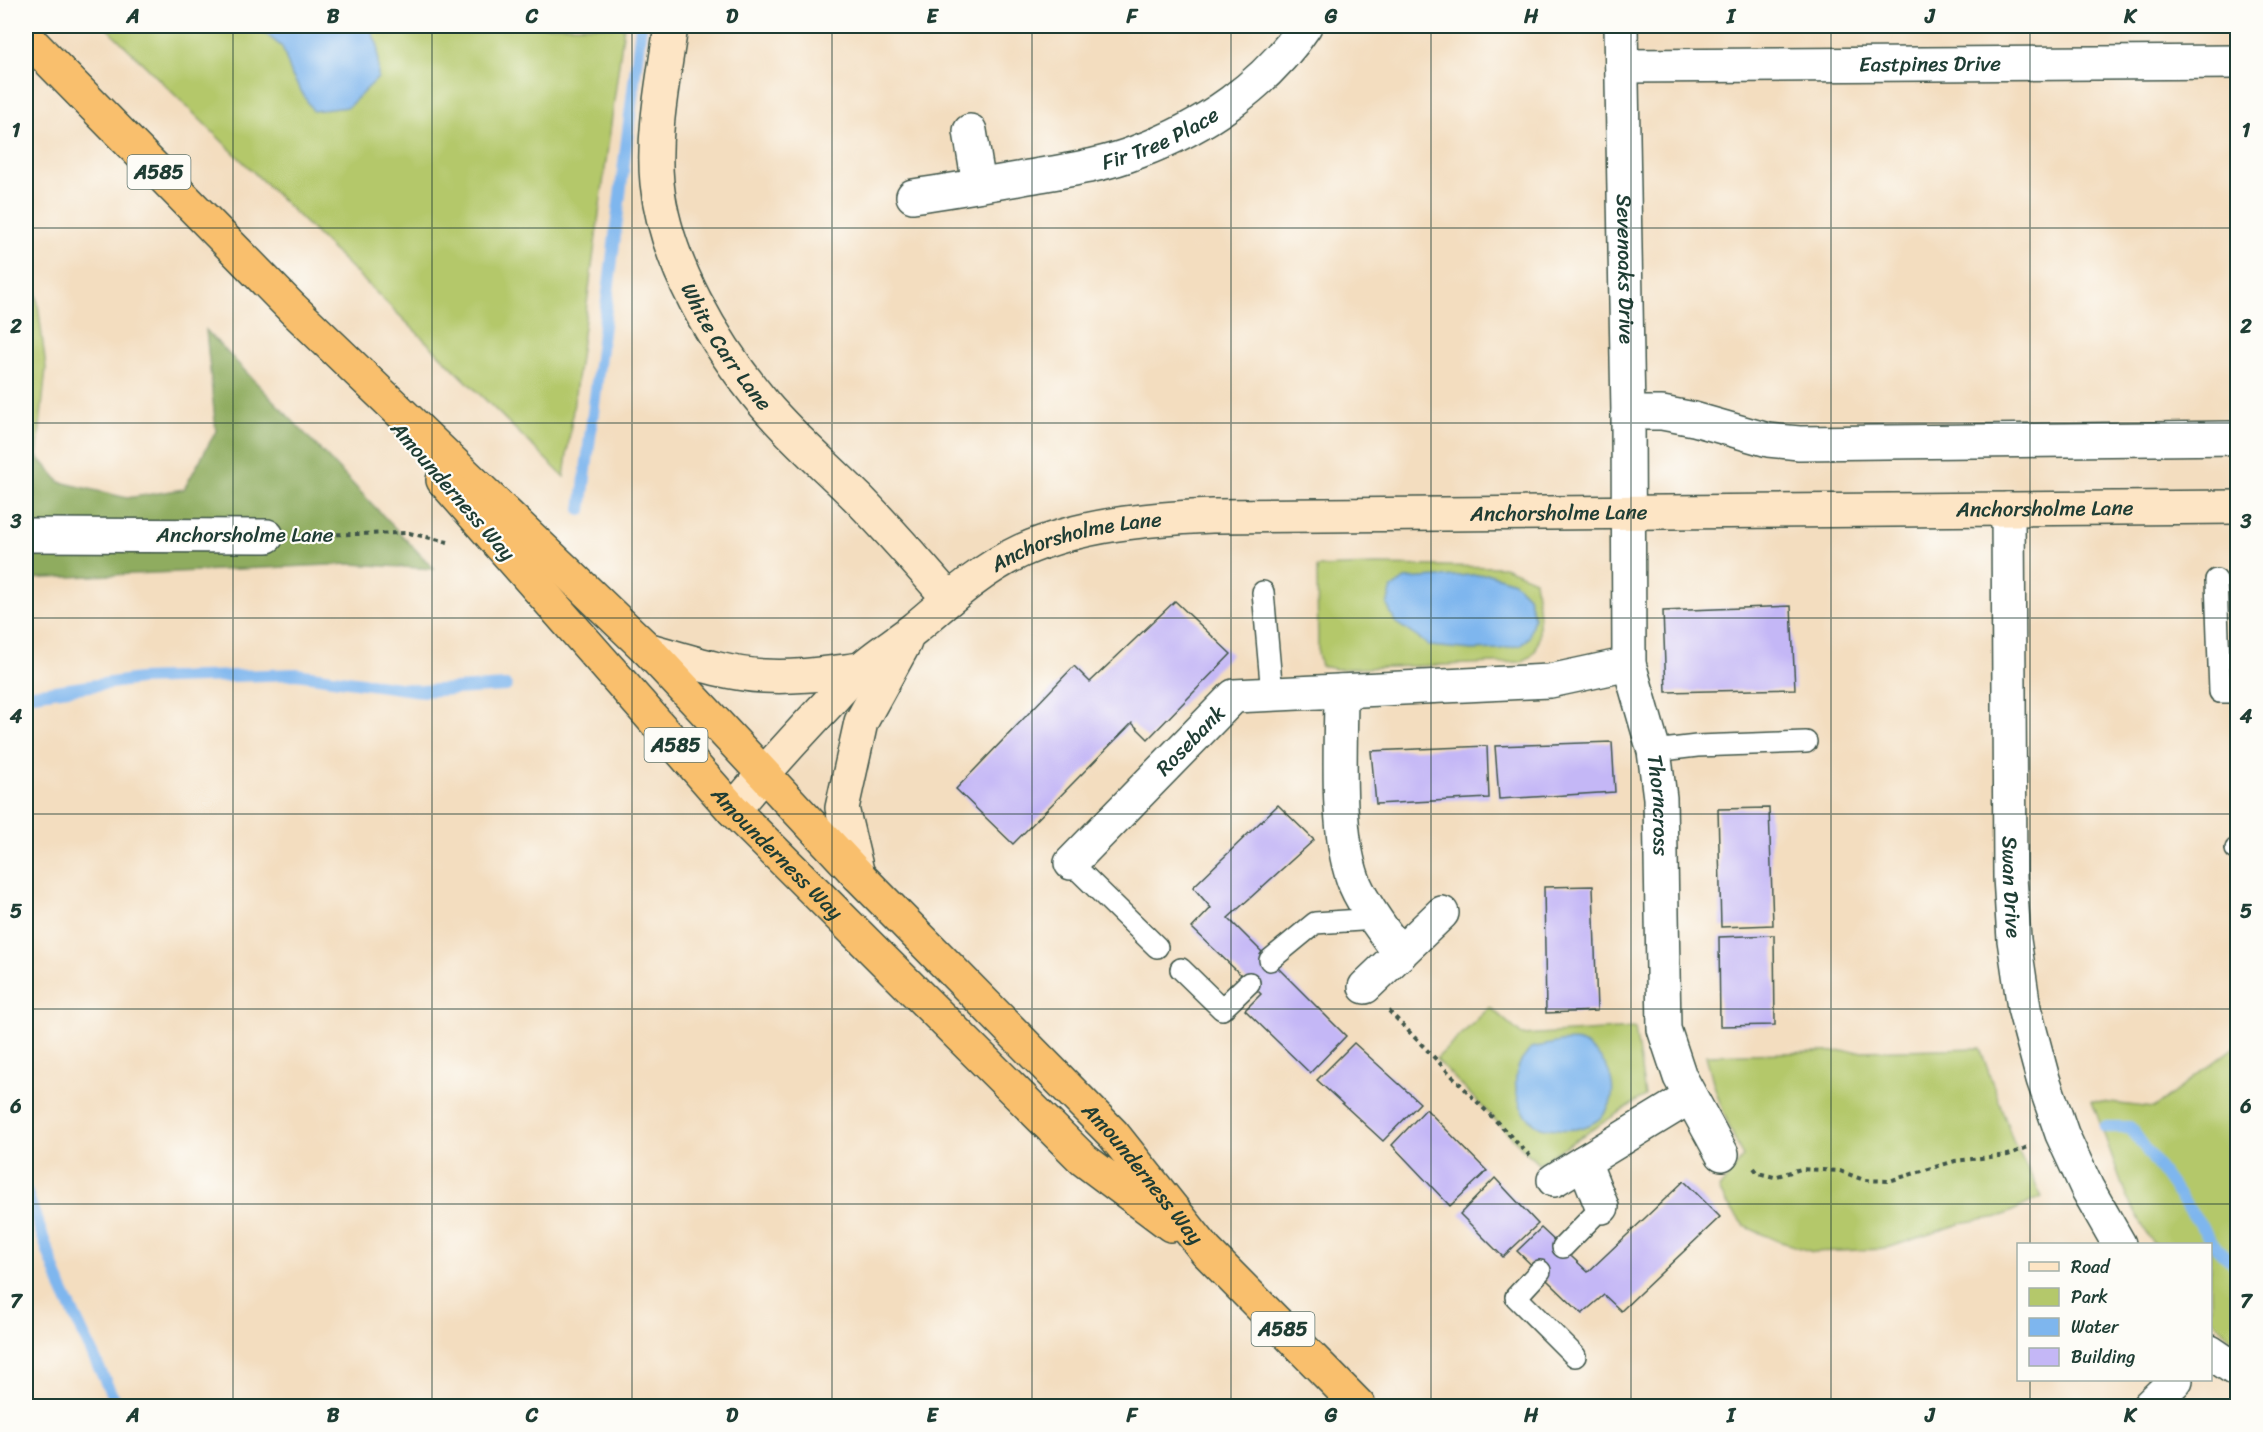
<svg xmlns="http://www.w3.org/2000/svg" width="2263" height="1432" viewBox="0 0 2263 1432" font-family="Sriracha,sans-serif">
	<style>
		.green { fill: #b4c86b; stroke: #6a8250; stroke-width: 1.5 }
		.forest { fill: #8fac5f; stroke: #57744a; stroke-width: 1.5 }
		.water { fill: #7eb6ee; stroke: #4e7a91; stroke-width: 1.5 }
		.lines { fill: none; stroke-linecap: round; stroke-linejoin: round }
		.stream { stroke: #7eb6ee; stroke-width: 12 }
		.building { fill: #c4b7f6 }
		.lane-casing { stroke: #3f5549; stroke-width: 24 }
		.street-casing { stroke: #3f5549; stroke-width: 36 }
		.secondary-casing { stroke: #3f5549; stroke-width: 36 }
		.highway-casing { stroke: #3f5549; stroke-width: 36 }
		.path { stroke: #3f5549; stroke-width: 4; stroke-dasharray: 4.5 4.5; stroke-linecap: butt }
		.lane { stroke: #fff; stroke-width: 21 }
		.street { stroke: #fff; stroke-width: 33 }
		.secondary { stroke: #fde5c5; stroke-width: 33 }
		.highway { stroke: #f9bf6d; stroke-width: 33 }
		.grid { fill: none; stroke: #1f3d34; stroke-width: 1.5; stroke-opacity: 0.55 }
		.labels { text-anchor: middle; dominant-baseline: central; stroke-width: 4.5; stroke-linejoin: round; paint-order: stroke }
		.shield { fill: #fdfcf7; stroke: #62766e; stroke-width: 1.5 }
		.shield-label { font-size: 20px; font-weight: bold; fill: #1f3d34 }
		.street-label { font-size: 21px; fill: #1f3d34; stroke: #fdfcf7 }
		.neatline { fill: none; stroke: #1f3d34; stroke-width: 2 }
		.grid-label { font-size: 20px; text-anchor: middle; font-weight: bold; fill: #1f3d34 }
	</style>
	<rect width="100%" height="100%" fill="#fdfcf7"/>
	<filter id="ink" filterUnits="userSpaceOnUse"><feTurbulence type="fractalNoise" baseFrequency=".0167" numOctaves="2"/><feDisplacementMap in="SourceGraphic" scale="12" xChannelSelector="R" yChannelSelector="G"/><feConvolveMatrix kernelMatrix="1 2 1 2 8 2 1 2 1" color-interpolation-filters="sRGB"/></filter>
	<filter id="wash" filterUnits="userSpaceOnUse"><feTurbulence type="fractalNoise" baseFrequency=".008" numOctaves="4" result="noise"/><feDisplacementMap in="SourceGraphic" scale="24" xChannelSelector="R" yChannelSelector="G"/><feGaussianBlur stdDeviation="1.35" result="paint"/><feColorMatrix in="noise" values="0 0 0 0 0 0 0 0 0 0 0 0 0 0 0 0 0 1.4 0 .05"/><feComposite in="paint" operator="in"/></filter>
	<g filter="url(#wash)">
		<rect width="100%" height="100%" fill="#f3ddbf"/>
		<g class="green">
			<polygon points="105,26 624,26 564,477 116,37"/>
			<polygon points="26,239 38,304 46,368 29,535 26,535"/>
			<path d="M1375,565L1504,567L1535,580C1537,597 1542,630 1537,646C1535,655 1528,658 1521,662L1336,669L1321,666L1318,654L1317,567Z"/>
			<polygon points="1490,1007 1522,1035 1635,1028 1645,1096 1538,1164 1436,1059"/>
			<polygon points="2237,1045 2237,1344 2211,1318 2210,1244 2153,1244 2127,1198 2092,1101 2154,1108"/>
			<path d="M1980,1048L2014,1143L2042,1197L2000,1217L1966,1222L1884,1249L1813,1252L1778,1241L1744,1226L1726,1202L1719,1189L1743,1157C1727,1124 1714,1091 1706,1055Z"/>
		</g>
		<polygon class="forest" points="206,330 434,569 351,564 26,579 37,456 60,482 127,498 184,489 216,431"/>
		<g class="water">
			<polygon points="256,26 369,26 378,46 378,78 348,107 313,111 292,76 282,47"/>
			<polygon points="1489,574 1514,582 1528,596 1534,617 1529,637 1521,645 1500,649 1472,650 1430,646 1395,622 1387,605 1392,588 1405,579"/>
			<path d="M1561,1042C1566,1042 1574,1040 1579,1042C1589,1045 1601,1057 1606,1066C1626,1103 1598,1134 1559,1129C1554,1128 1546,1129 1541,1127C1518,1116 1510,1085 1520,1063C1523,1058 1528,1053 1531,1048Z"/>
		</g>
		<g class="lines">
			<g class="stream">
				<polyline points="581,510 641,26"/>
				<polyline points="26,695 139,679 296,674 421,691 506,686"/>
				<polyline points="2105,1127 2130,1127 2216,1247 2238,1269"/>
				<polyline points="26,1191 62,1289 117,1406"/>
			</g>
		</g>
		<g id="blocks">
			<g class="building">
				<polygon points="1175,601 1231,654 1148,739 1132,723 1013,844 956,789 1074,666 1090,682"/>
				<polygon points="1791,606 1795,689 1666,692 1663,611"/>
				<polygon points="1612,742 1615,792 1499,799 1495,746"/>
				<polygon points="1487,746 1489,798 1376,804 1371,751"/>
				<polygon points="1278,805 1314,840 1228,918 1346,1036 1310,1073 1245,1010 1261,994 1192,928 1211,908 1193,887"/>
				<polygon points="1769,808 1773,925 1721,927 1718,809"/>
				<polygon points="1593,886 1597,1011 1546,1013 1544,887"/>
				<polygon points="1774,935 1775,1025 1720,1026 1719,937"/>
				<polygon points="1354,1043 1420,1103 1383,1141 1317,1080"/>
				<polygon points="1426,1109 1487,1171 1450,1206 1392,1145"/>
				<polygon points="1495,1178 1538,1224 1503,1257 1460,1214"/>
				<polygon points="1684,1181 1720,1217 1621,1311 1604,1295 1582,1314 1517,1251 1541,1228 1588,1272"/>
			</g>
		</g>
	</g>
	<g filter="url(#ink)">
		<use href="#blocks" fill-opacity="0" stroke="#3f5549" stroke-width="1.5"/>
		<g class="lines">
			<g class="lane-casing">
				<g id="lane">
					<polyline points="2216,580 2220,692 2238,692"/>
					<polyline points="1263,592 1272,694"/>
					<polyline points="1654,751 1697,746 1806,742"/>
					<polyline points="2236,849 2238,849"/>
					<polyline points="1071,863 1157,947"/>
					<polyline points="1270,960 1315,923 1376,919"/>
					<polyline points="1181,969 1222,1009 1249,983"/>
					<polyline points="1563,1247 1602,1207"/>
					<polyline points="1540,1271 1516,1297 1575,1356"/>
				</g>
			</g>
			<g class="street-casing">
				<g id="street">
					<path id="s1" d="M1621,26L1628,413L1629,664L1654,751L1660,798L1664,1029L1680,1077L1722,1154"/>
					<path id="s2" d="M1622,66L2238,62"/>
					<polyline points="970,131 979,185"/>
					<path id="s3" d="M913,196C954,190 994,183 1035,176C1069,170 1104,165 1137,152C1203,128 1266,85 1305,26"/>
					<polyline points="1628,413 1662,413 1694,419 1768,440 1799,443 2238,438"/>
					<path id="s4" d="M2008,509L2010,877L2014,940L2024,1008L2043,1079L2062,1134L2087,1188L2119,1244"/>
					<polyline points="26,535 267,536"/>
					<path d="M1341,691C1341,746 1335,828 1353,879C1360,901 1386,934 1400,954"/>
					<path id="s5" d="M1071,863L1234,696L1550,681L1629,664"/>
					<polyline points="1365,987 1442,913"/>
					<polyline points="1584,1162 1602,1207"/>
					<polyline points="1554,1180 1690,1097"/>
					<polyline points="2210,1352 2238,1371"/>
					<polyline points="2149,1406 2176,1380"/>
				</g>
			</g>
			<g class="secondary-casing">
				<g id="secondary">
					<path id="s6" d="M671,26C664,77 652,132 657,183C665,262 715,345 765,405C793,438 827,467 858,498C890,531 920,565 949,599"/>
					<path d="M647,649C685,660 725,674 764,676C797,678 828,673 861,669"/>
					<path id="s7" d="M733,810C761,776 790,744 820,712C834,698 846,682 861,669C877,654 898,642 915,628C948,600 982,569 1021,551C1081,524 1148,519 1212,516L2238,507"/>
					<polyline points="858,875 842,808 861,722 905,642"/>
				</g>
			</g>
			<g class="highway-casing">
				<g id="highway">
					<path id="s8" d="M26,37L292,308L647,649L858,875L1113,1134L1206,1251L1359,1406"/>
					<path id="s9" d="M443,480L733,810L1084,1160L1171,1225"/>
				</g>
			</g>
			<g class="path">
				<polyline points="301,535 409,533 448,542"/>
				<polyline points="1389,1011 1530,1156"/>
				<polyline points="1754,1168 1758,1173 1774,1177 1801,1169 1840,1171 1864,1180 1889,1181 1955,1161 2008,1155 2028,1147"/>
			</g>
			<use href="#lane" class="lane"/>
			<use href="#street" class="street"/>
			<use href="#secondary" class="secondary"/>
			<use href="#highway" class="highway"/>
		</g>
	</g>
	<path class="grid" d="M233,26V1406M432,26V1406M632,26V1406M832,26V1406M1032,26V1406M1231,26V1406M1431,26V1406M1631,26V1406M1831,26V1406M2030,26V1244M26,228H2238M26,423H2238M26,618H2238M26,814H2238M26,1009H2238M26,1204H2238M2030,1380V1406"/>
	<g class="labels">
		<g class="shield">
			<rect x="127.5" y="155" width="63" height="34" rx="4.5"/>
			<rect x="644.5" y="728" width="63" height="34" rx="4.5"/>
			<rect x="1251.5" y="1312" width="63" height="34" rx="4.5"/>
		</g>
		<g class="shield-label">
			<text x="159" y="172">A585</text>
			<text x="676" y="745">A585</text>
			<text x="1283" y="1329">A585</text>
		</g>
		<g class="street-label">
			<text stroke="none"><textPath href="#s2" startOffset="308">Eastpines Drive</textPath></text>
			<text stroke="none"><textPath href="#s3" startOffset="255">Fir Tree Place</textPath></text>
			<text stroke="none"><textPath href="#s1" startOffset="243">Sevenoaks Drive</textPath></text>
			<text stroke="none"><textPath href="#s6" startOffset="338">White Carr Lane</textPath></text>
			<text transform="translate(453 491) rotate(49)">Amounderness Way</text>
			<text stroke="none"><textPath href="#s7" startOffset="1418">Anchorsholme Lane</textPath></text>
			<text stroke="none"><textPath href="#s7" startOffset="932">Anchorsholme Lane</textPath></text>
			<text x="245" y="535">Anchorsholme Lane</text>
			<text stroke="none"><textPath href="#s7" startOffset="446">Anchorsholme Lane</textPath></text>
			<text stroke="none"><textPath href="#s5" startOffset="171">Rosebank</textPath></text>
			<text stroke="none"><textPath href="#s1" startOffset="783">Thorncross</textPath></text>
			<text stroke="none"><textPath href="#s9" startOffset="501">Amounderness Way</textPath></text>
			<text stroke="none"><textPath href="#s4" startOffset="378">Swan Drive</textPath></text>
			<text stroke="none"><textPath href="#s8" startOffset="1594">Amounderness Way</textPath></text>
		</g>
	</g>
	<rect width="2263" height="1432" fill="none" stroke="#fdfcf7" stroke-width="66"/>
	<rect x="2017" y="1243" width="195" height="138" fill="#fdfcf7" stroke="#a4b0a9" stroke-width="1.5"/>
	<rect x="2029" y="1262" width="30" height="9" fill="#fde5c5" stroke="#a4b0a9" stroke-width="1.5"/>
	<text x="2071" y="1273" font-size="18" fill="#1f3d34">Road</text>
	<rect x="2029" y="1288" width="30" height="18" fill="#b4c86b" stroke="#a4b0a9" stroke-width="1.5"/>
	<text x="2071" y="1303" font-size="18" fill="#1f3d34">Park</text>
	<rect x="2029" y="1318" width="30" height="18" fill="#7eb6ee" stroke="#a4b0a9" stroke-width="1.5"/>
	<text x="2071" y="1333" font-size="18" fill="#1f3d34">Water</text>
	<rect x="2029" y="1348" width="30" height="18" fill="#c4b7f6" stroke="#a4b0a9" stroke-width="1.5"/>
	<text x="2071" y="1363" font-size="18" fill="#1f3d34">Building</text>
	<rect x="33" y="33" width="2197" height="1366" class="neatline"/>
	<g class="grid-label">
		<text x="133" y="23">A</text>
		<text x="333" y="23">B</text>
		<text x="532" y="23">C</text>
		<text x="732" y="23">D</text>
		<text x="932" y="23">E</text>
		<text x="1132" y="23">F</text>
		<text x="1331" y="23">G</text>
		<text x="1531" y="23">H</text>
		<text x="1731" y="23">I</text>
		<text x="1930" y="23">J</text>
		<text x="2130" y="23">K</text>
		<text x="16" y="137">1</text>
		<text x="2246" y="137">1</text>
		<text x="16" y="333">2</text>
		<text x="2246" y="333">2</text>
		<text x="16" y="528">3</text>
		<text x="2246" y="528">3</text>
		<text x="16" y="723">4</text>
		<text x="2246" y="723">4</text>
		<text x="16" y="918">5</text>
		<text x="2246" y="918">5</text>
		<text x="16" y="1113">6</text>
		<text x="2246" y="1113">6</text>
		<text x="16" y="1308">7</text>
		<text x="2246" y="1308">7</text>
		<text x="133" y="1422">A</text>
		<text x="333" y="1422">B</text>
		<text x="532" y="1422">C</text>
		<text x="732" y="1422">D</text>
		<text x="932" y="1422">E</text>
		<text x="1132" y="1422">F</text>
		<text x="1331" y="1422">G</text>
		<text x="1531" y="1422">H</text>
		<text x="1731" y="1422">I</text>
		<text x="1930" y="1422">J</text>
		<text x="2130" y="1422">K</text>
	</g>
</svg>
